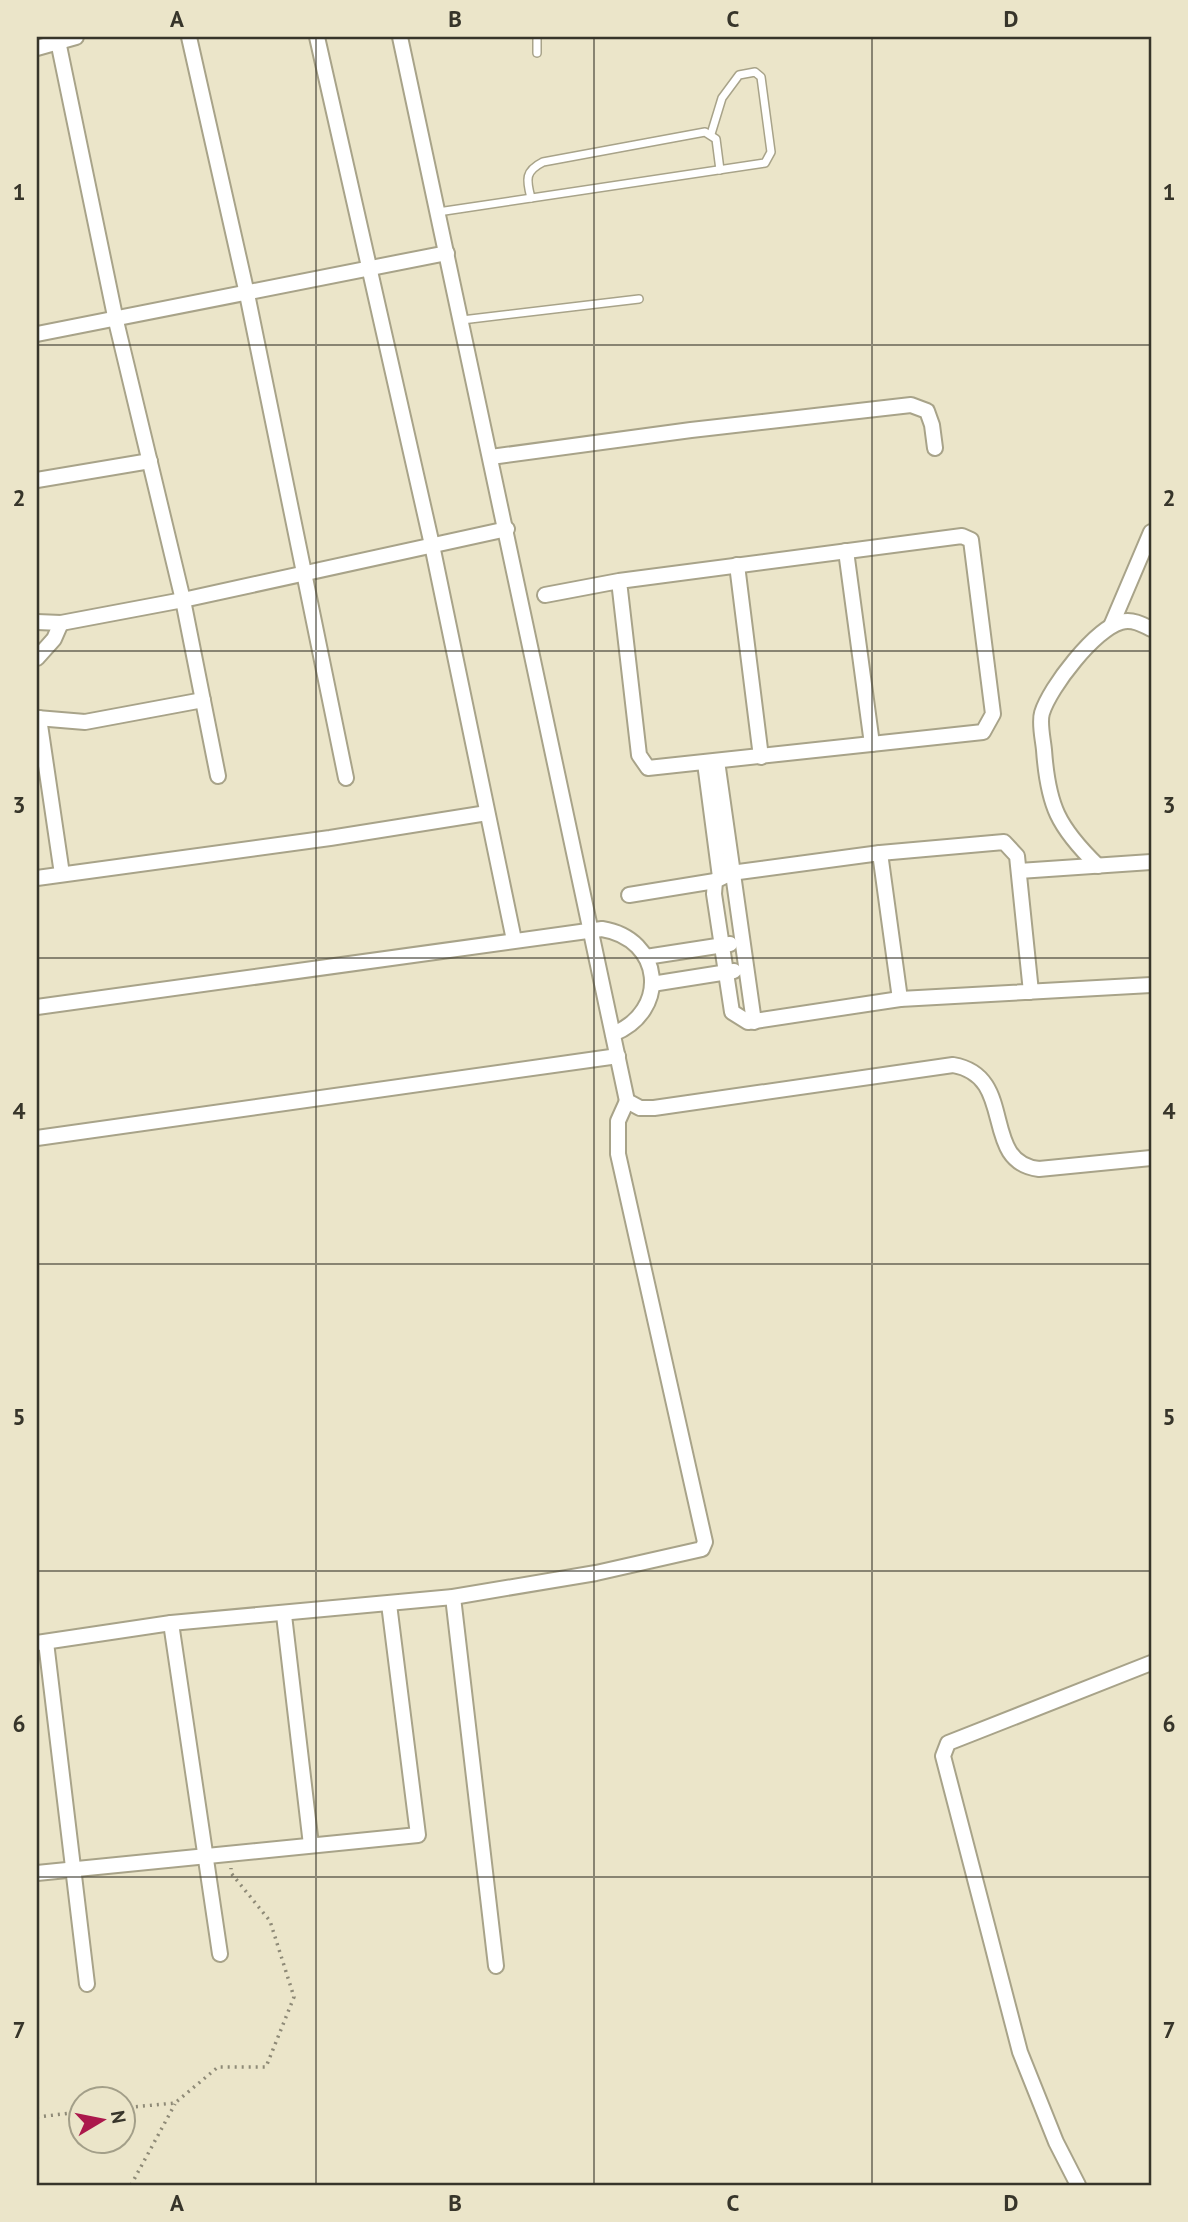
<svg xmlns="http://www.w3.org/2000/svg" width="1188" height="2222" viewBox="0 0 1188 2222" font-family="'PT Sans',sans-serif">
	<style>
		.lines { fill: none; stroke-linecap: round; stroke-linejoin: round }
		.service-casing { stroke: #a8a389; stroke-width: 10 }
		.minor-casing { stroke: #a8a389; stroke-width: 18 }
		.path { stroke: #8e8a77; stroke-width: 3.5; stroke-dasharray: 2 5; stroke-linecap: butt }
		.service { stroke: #fff; stroke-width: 7 }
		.minor { stroke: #fff; stroke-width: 14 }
		.grid { fill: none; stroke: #37352a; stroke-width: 2; stroke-opacity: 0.55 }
		.neatline { fill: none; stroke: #37352a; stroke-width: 2.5 }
		.grid-label { font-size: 23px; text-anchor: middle; font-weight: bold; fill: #37352a }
	</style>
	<rect width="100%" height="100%" fill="#ebe5c9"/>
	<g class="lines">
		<g class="service-casing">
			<g id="service">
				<polyline points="537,37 537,53"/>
				<path d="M531,198C526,179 525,171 543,162L705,132L716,139L720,170"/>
				<polyline points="438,212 765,163 771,152 761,77 755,72 739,75 722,98 711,134"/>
				<polyline points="462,320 639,299"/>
			</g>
		</g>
		<g class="minor-casing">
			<g id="minor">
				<polyline points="189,37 247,294 346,778"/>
				<polyline points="317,37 432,545 514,940"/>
				<path d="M400,37L627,1101L640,1108H654L953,1065C1018,1076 979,1162 1039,1169L1151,1158"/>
				<polyline points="58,41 116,321 183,600 218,776"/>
				<polyline points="37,48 76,37"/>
				<polyline points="37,334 447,253"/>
				<polyline points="491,457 691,430 911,405 927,411 932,425 935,448"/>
				<polyline points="37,480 150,461"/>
				<polyline points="846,551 872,744"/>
				<polyline points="737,565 761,757"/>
				<polyline points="545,595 619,581 962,536 971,540 993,714 983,732 648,768 639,755 619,581"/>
				<polyline points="37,622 61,623 183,600 507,529"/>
				<polyline points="1111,626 1151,532"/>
				<polyline points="37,658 54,639 61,623"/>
				<polyline points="37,718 85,722 203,700"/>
				<polyline points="39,718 62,874"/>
				<polyline points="717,761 754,1022"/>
				<polyline points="705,763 720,877"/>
				<polyline points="880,853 900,999"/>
				<path d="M1098,866C1058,827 1048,806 1044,750C1043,739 1039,723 1042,713C1050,687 1095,629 1121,622C1132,619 1142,624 1151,629"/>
				<polyline points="1019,871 1151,862"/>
				<polyline points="37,878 330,838 487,813"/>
				<polyline points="629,895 715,881"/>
				<polyline points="646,957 730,944"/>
				<polyline points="652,984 734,971"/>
				<polyline points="1031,992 1017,856 1004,842 880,853 731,873 715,881 714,894 732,1012 748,1022 900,999 1151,985"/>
				<path d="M37,1007L602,929C663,939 670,1011 613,1034"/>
				<polyline points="37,1138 618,1056"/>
				<polyline points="453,1597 496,1966"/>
				<polyline points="284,1615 311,1845"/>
				<polyline points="171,1623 220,1954"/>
				<polyline points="46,1642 87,1984"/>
				<polyline points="37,1643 171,1623 453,1597 596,1573 702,1549 705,1542 618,1154 618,1121 627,1101"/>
				<polyline points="37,1873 418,1835 389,1604"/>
				<polyline points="1078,2185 1056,2142 1020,2052 943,1756 948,1743 1151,1663"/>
			</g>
		</g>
		<g class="path">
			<polyline points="122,2108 175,2103 218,2067 266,2067 294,1997 270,1921 231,1873 231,1868"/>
			<polyline points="37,2117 80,2112"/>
			<polyline points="131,2185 175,2104"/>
		</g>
		<use href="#service" class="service"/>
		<use href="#minor" class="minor"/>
	</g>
	<path class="grid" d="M316,37V2185M594,37V2185M872,37V2185M37,345H1151M37,651H1151M37,958H1151M37,1264H1151M37,1571H1151M37,1877H1151"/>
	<rect width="1188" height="2222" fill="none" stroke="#ebe5c9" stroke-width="77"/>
	<g transform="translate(102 2120) rotate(80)"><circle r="33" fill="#ebe5c9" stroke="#a39f89" stroke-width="2"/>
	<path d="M0-5L12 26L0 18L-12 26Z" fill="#ab184c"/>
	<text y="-10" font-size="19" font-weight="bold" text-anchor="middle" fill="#37352a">N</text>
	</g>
	<rect x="38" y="38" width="1112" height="2146" class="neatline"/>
	<g class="grid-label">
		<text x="177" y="27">A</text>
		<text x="455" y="27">B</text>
		<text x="733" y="27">C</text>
		<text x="1011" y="27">D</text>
		<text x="19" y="200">1</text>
		<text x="1169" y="200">1</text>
		<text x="19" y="506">2</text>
		<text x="1169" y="506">2</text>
		<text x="19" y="813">3</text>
		<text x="1169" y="813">3</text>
		<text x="19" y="1119">4</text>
		<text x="1169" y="1119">4</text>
		<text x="19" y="1425">5</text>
		<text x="1169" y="1425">5</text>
		<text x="19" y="1732">6</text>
		<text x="1169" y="1732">6</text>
		<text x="19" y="2038">7</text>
		<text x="1169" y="2038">7</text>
		<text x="177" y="2211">A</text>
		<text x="455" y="2211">B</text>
		<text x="733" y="2211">C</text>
		<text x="1011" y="2211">D</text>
	</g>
</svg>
